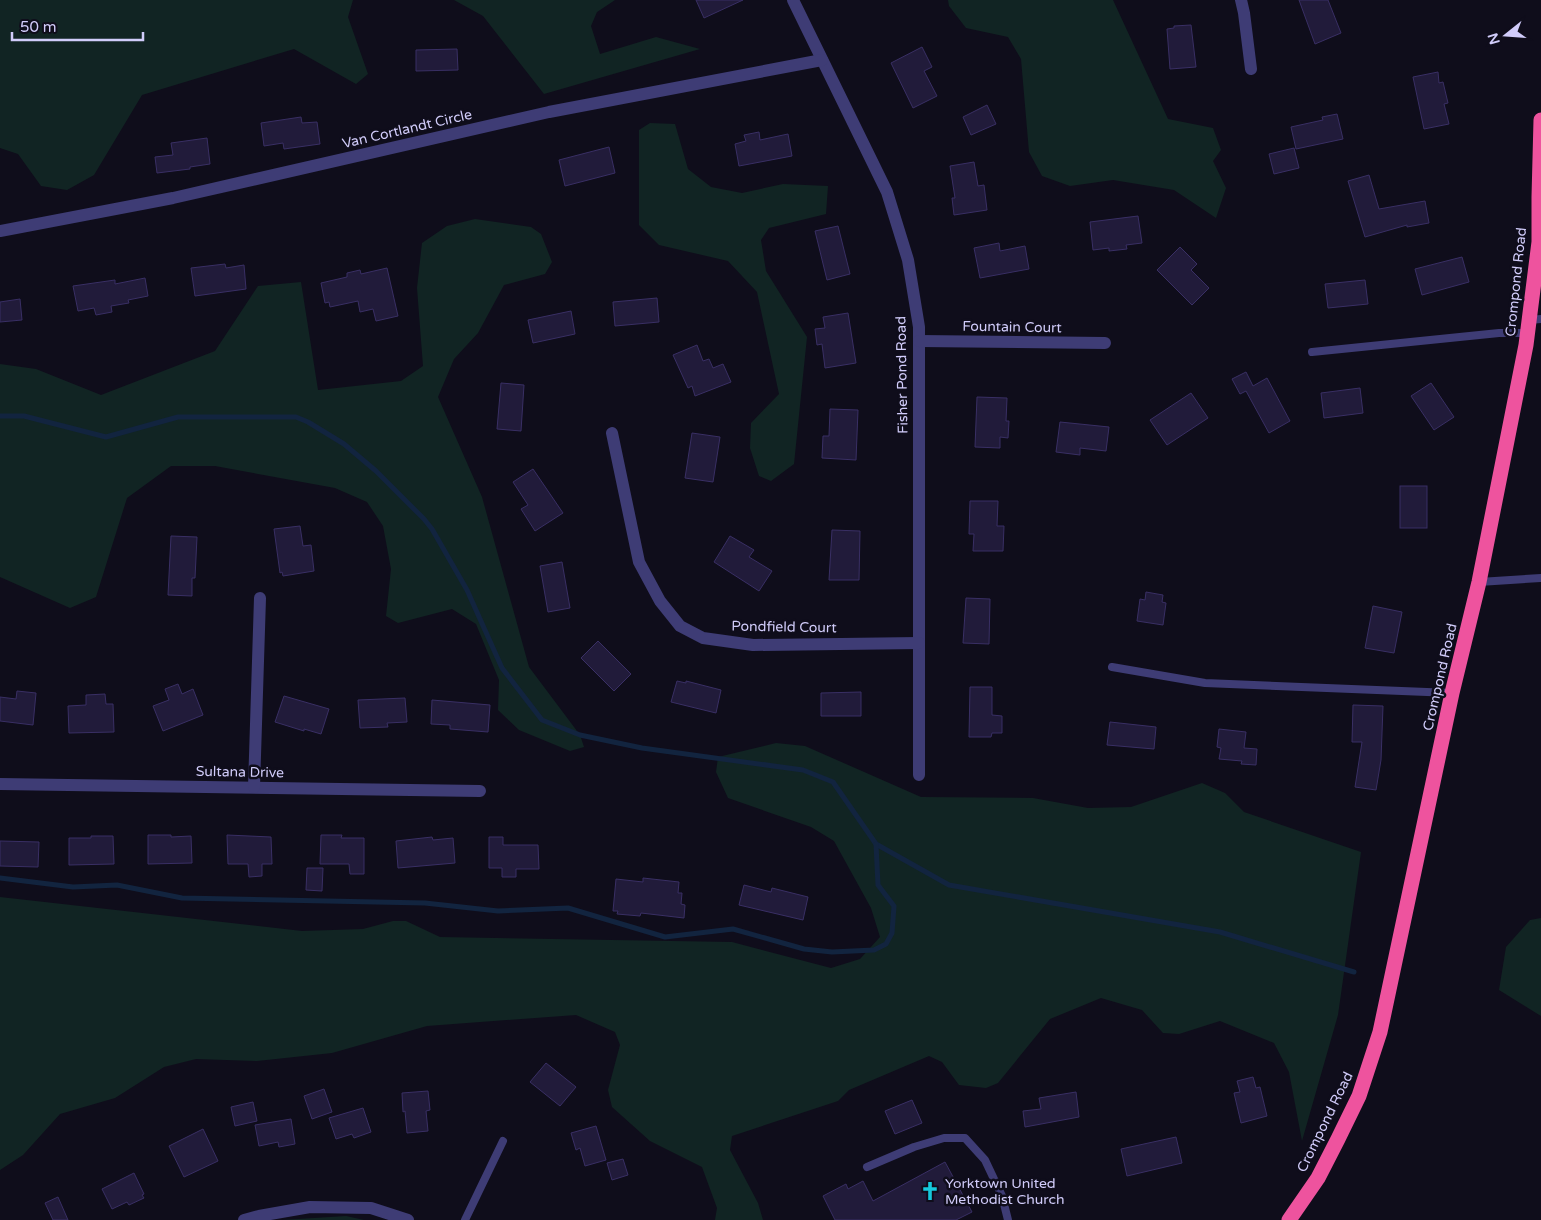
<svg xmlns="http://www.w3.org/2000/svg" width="1541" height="1220" viewBox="0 0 1541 1220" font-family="'Varela Round',sans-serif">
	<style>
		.green { fill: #112423 }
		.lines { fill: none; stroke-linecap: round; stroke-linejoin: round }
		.stream { stroke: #12243f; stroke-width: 5 }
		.building { fill: #211b3a; stroke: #392f64 }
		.lane { stroke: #3e3c75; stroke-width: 8 }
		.street { stroke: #3e3c75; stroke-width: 12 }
		.highway { stroke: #ee539e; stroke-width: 15 }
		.labels { text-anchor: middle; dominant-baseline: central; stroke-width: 5; stroke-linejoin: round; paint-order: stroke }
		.street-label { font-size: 14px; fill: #d1ccfa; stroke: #0f0d1b }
		.poi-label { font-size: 14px; fill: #d1ccfa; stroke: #0f0d1b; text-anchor: start }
	</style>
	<rect width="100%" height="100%" fill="#0f0d1b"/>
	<g class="green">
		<polygon points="0,0 353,0 348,17 368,74 356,84 294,49 142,95 94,175 67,190 41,186 18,154 0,148"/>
		<polygon points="454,0 615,0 597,12 591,26 600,54 656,37 700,49 544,94 483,16"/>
		<polygon points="948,0 1113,0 1168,119 1213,128 1221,150 1213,161 1226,188 1216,218 1174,190 1113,180 1070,186 1042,176 1029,152 1021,59 1008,37 966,28 949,6"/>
		<polygon points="650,123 675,124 688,169 711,187 742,193 783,184 828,186 826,214 769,228 761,240 766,271 807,337 794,464 771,481 759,476 750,448 751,423 779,394 757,292 728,261 659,245 639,225 639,130"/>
		<polygon points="475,219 531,227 541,234 552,262 545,274 504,285 478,333 454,359 438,397 482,497 529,667 580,735 584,747 570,751 519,730 498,710 499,680 476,624 452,609 398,623 386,616 391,569 383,526 367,502 335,488 215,466 171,466 127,498 96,597 70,608 0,577 0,364 36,369 101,395 215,351 258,286 301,282 318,390 401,381 423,366 417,288 422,243 447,226"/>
		<polygon points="776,743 805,746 921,797 1033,798 1088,808 1131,807 1202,783 1225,793 1244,812 1361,852 1338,1015 1302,1141 1289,1072 1274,1043 1220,1021 1179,1034 1163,1033 1142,1010 1101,998 1050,1019 998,1083 986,1088 959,1085 942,1062 929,1056 849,1090 838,1101 732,1136 730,1150 758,1203 763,1220 715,1220 717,1208 702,1167 650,1141 612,1107 608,1090 620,1045 615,1032 576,1015 427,1026 332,1053 257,1061 196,1059 164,1067 115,1098 60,1114 23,1155 0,1170 0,897 302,931 363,929 393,921 406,921 440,937 732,942 831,968 860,959 880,937 871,908 834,841 811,827 728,798 716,772 718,757"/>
		<polygon points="1541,918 1541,1016 1499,990 1506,947 1530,920"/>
		<polygon points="346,1216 364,1220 282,1220"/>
	</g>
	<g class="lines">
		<g class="stream">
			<polyline points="0,416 24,416 106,437 178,417 296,417 308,422 344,444 376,471 424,519 432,529 467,590 502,668 542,720 580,735 642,748 803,770 833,782 876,844 949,885 1220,932 1354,972"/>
			<polyline points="0,878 73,887 117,885 182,898 425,903 498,911 568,908 665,937 733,929 804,949 832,952 874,950 886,944 892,933 894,906 878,885 876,844"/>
		</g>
	</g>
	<g class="building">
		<polygon points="696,0 743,0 704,18"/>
		<polygon points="1299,0 1328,0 1341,33 1315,44"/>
		<polygon points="1191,25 1196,67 1170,69 1167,29 1174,28 1174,26"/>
		<polygon points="922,47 932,67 924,71 937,96 913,108 891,63"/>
		<polygon points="457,49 458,70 416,71 416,50"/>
		<polygon points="1438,72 1439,83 1443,82 1448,103 1444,104 1449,124 1424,129 1413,77"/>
		<polygon points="987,105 996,124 971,135 963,117"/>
		<polygon points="1337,114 1343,139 1296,149 1291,127 1323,120 1322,117"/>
		<polygon points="301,117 302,123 317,122 320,144 284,149 283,143 264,146 261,123"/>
		<polygon points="759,132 760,140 788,134 792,156 739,166 735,144 746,141 744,135"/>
		<polygon points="207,138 210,164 190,167 190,169 157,173 155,157 173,155 171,143"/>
		<polygon points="609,147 615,173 565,186 559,160"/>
		<polygon points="1294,148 1299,168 1274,174 1269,154"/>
		<polygon points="974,162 978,186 984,185 987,210 954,215 952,198 955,198 950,166"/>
		<polygon points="1369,175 1379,209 1425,201 1429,223 1407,227 1407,225 1365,237 1348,181"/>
		<polygon points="1138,216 1142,243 1126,245 1127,249 1109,251 1109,248 1093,250 1090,222"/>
		<polygon points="838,226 850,274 827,280 815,231"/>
		<polygon points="999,243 1000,251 1025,246 1029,269 980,278 974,248"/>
		<polygon points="1180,247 1197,264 1191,270 1209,288 1192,305 1157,270"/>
		<polygon points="1462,257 1469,282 1422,295 1415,269"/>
		<polygon points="225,264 226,268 244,265 246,289 195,296 191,268"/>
		<polygon points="387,268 398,316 376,321 373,309 360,312 358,301 330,307 329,302 325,303 321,283 347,277 347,273 360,270 361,274"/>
		<polygon points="145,278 148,296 128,300 129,303 111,306 112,312 96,315 94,308 78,311 73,286 115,280 115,284"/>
		<polygon points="1365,280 1368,304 1328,308 1325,284"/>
		<polygon points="657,298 659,322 615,326 613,302"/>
		<polygon points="20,299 22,320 0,322 0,302"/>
		<polygon points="571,311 575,334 533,343 528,320"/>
		<polygon points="848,313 856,363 825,368 822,344 817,345 815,329 825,328 823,317"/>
		<polygon points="697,345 703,361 709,359 713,368 723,364 731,382 695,396 692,386 688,388 673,355"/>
		<polygon points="1246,372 1253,386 1267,378 1290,421 1269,433 1246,391 1240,394 1232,379"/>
		<polygon points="501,383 524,385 521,431 497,429"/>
		<polygon points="1431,383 1454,417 1434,430 1411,396"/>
		<polygon points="1360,388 1363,413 1324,418 1321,393"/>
		<polygon points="1191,393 1208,418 1167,445 1150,420"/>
		<polygon points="977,397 1007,398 1006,421 1009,421 1008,438 1000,437 1000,448 975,447"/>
		<polygon points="830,409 858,410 856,460 822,458 823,436 829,436"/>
		<polygon points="1060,422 1109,427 1106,451 1080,448 1080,455 1056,452"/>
		<polygon points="692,433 720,437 713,482 685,478"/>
		<polygon points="533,469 563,513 535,531 521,509 528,505 513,482"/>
		<rect x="1400" y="486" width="27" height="42"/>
		<polygon points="970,501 998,501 997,526 1004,526 1003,551 973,551 974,534 969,534"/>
		<polygon points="300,526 303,546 311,545 314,571 283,576 282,572 280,573 274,529"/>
		<polygon points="832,530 860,531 859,580 829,580"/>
		<polygon points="171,536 197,537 195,578 192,578 192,596 168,595"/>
		<polygon points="730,536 754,550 749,557 772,571 759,591 714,562"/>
		<polygon points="562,562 570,608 548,612 540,566"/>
		<polygon points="1146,592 1163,595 1162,602 1166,603 1163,625 1137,621 1140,599 1145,600"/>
		<polygon points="966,598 990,599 989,644 963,643"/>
		<polygon points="1373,606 1402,612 1394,653 1365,648"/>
		<polygon points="598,641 631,674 614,691 581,658"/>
		<polygon points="677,681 686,683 686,681 721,690 716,713 671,702"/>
		<polygon points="178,684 182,694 193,689 203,715 163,731 153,706 169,700 165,689"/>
		<polygon points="970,687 992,687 992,715 1002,716 1002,733 992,733 991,737 969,737"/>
		<polygon points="17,691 36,693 33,725 0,721 0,697 16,699"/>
		<polygon points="861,692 861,716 821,716 821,693"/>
		<polygon points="105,694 106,704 113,704 114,732 69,733 68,706 86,705 86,695"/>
		<polygon points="284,696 329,709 321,734 304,729 304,731 275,722"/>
		<polygon points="405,698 407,722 387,723 388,727 360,728 358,700"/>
		<polygon points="432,700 490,705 488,732 450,729 450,725 431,724"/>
		<polygon points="1353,705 1383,706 1381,760 1376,790 1355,787 1362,742 1352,742"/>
		<polygon points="1110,722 1156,727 1154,749 1107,745"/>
		<polygon points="1219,729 1246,732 1244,748 1257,749 1256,765 1241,764 1242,761 1219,759 1221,748 1217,747"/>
		<polygon points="148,835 171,835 171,837 191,836 192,863 148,864"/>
		<polygon points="227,835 271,837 272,864 262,864 262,876 249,877 248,864 228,864"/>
		<polygon points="321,835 342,835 341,838 364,838 364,874 350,874 349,864 320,864"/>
		<polygon points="91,836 113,836 114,864 69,865 69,838 91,838"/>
		<polygon points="432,837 433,840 453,838 455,863 398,868 396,841"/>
		<polygon points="489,837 503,837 503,845 538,845 539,869 516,869 516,877 502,877 502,868 489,868"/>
		<polygon points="0,841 39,842 38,867 0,866"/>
		<polygon points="307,868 323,868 322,891 306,890"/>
		<polygon points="643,878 679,882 678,893 682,893 681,904 685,905 684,918 641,913 640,916 617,914 618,911 613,911 616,879 643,882"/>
		<polygon points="744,885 771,892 772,888 808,897 803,920 739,905"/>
		<polygon points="546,1063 576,1087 560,1106 530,1082"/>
		<polygon points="1253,1077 1256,1088 1260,1087 1267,1116 1241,1123 1234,1093 1240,1092 1237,1081"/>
		<polygon points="324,1089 332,1112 312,1119 304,1096"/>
		<polygon points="428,1091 430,1110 426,1111 428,1131 407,1133 405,1111 403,1112 402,1093"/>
		<polygon points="1076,1092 1079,1117 1025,1127 1023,1111 1041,1109 1039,1098"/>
		<polygon points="912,1100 922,1123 895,1134 885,1111"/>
		<polygon points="253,1102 257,1121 235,1126 231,1107"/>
		<polygon points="363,1108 371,1132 354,1138 352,1134 336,1139 329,1118"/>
		<polygon points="291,1119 295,1144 279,1147 278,1142 259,1146 255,1125"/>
		<polygon points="596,1126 606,1160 585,1166 580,1148 576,1150 571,1133"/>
		<polygon points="203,1129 218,1161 184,1177 169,1146"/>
		<polygon points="1176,1137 1182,1163 1127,1176 1121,1149"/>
		<polygon points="623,1159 628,1175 612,1180 607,1163"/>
		<polygon points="945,1162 972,1212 956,1220 835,1220 823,1196 846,1184 848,1189 863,1181 873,1201"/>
		<polygon points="134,1173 144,1194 142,1195 144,1198 129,1205 127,1202 112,1209 102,1189"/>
		<polygon points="58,1197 68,1220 53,1220 45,1203"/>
	</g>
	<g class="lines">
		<g class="lane">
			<polyline points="1529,320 1541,319"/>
			<polyline points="1312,352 1499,333 1528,333"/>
			<polyline points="1479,582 1541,578"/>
			<polyline points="1112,667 1205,683 1452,693"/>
			<polyline points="867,1167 914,1147 944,1138 965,1138 985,1160 1002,1196 1008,1220"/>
			<polyline points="465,1220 503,1141"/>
		</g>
		<g class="street">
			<polyline points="793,0 887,192 908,260 919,327 919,775"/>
			<polyline points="1241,0 1244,13 1251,69"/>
			<polyline points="0,231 173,198 549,112 822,60"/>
			<polyline points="919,341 1105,343"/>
			<polyline points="612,433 639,562 660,601 680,626 703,638 753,645 919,643"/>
			<polyline points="0,784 480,791"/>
			<polyline points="254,787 260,598"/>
			<polyline points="244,1220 259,1216 310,1207 371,1208 408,1220"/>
		</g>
		<polyline class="highway" points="1289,1220 1318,1178 1338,1139 1359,1096 1380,1032 1452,693 1479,582 1526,345 1539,242 1539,197 1541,120"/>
	</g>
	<defs>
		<g id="church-bare" transform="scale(1.5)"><path d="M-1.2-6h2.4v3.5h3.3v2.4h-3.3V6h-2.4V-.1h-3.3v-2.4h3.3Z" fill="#16c9dc" stroke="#0f0d1b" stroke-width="2.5" paint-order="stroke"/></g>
	</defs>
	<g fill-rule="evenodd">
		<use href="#church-bare" x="930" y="1191"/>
	</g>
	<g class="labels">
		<g class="street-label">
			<text transform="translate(407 129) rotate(-13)">Van Cortlandt Circle</text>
			<text transform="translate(1516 282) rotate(-84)">Crompond Road</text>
			<text transform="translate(1012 327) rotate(1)">Fountain Court</text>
			<text transform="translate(902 375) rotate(-91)">Fisher Pond Road</text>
			<text transform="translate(784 627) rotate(1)">Pondfield Court</text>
			<text transform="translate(1440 677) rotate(-77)">Crompond Road</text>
			<text transform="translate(240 772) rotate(1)">Sultana Drive</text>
			<text transform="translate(1325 1122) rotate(-64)">Crompond Road</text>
		</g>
		<g class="poi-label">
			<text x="945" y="1183">Yorktown United<tspan x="945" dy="16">Methodist Church</tspan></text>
		</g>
	</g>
	<g transform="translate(1506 35) rotate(253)" stroke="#0f0d1b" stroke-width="4" paint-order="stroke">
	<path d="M0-4L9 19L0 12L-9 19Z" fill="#d1ccfa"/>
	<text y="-8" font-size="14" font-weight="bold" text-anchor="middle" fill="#d1ccfa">N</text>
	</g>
	<path d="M12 32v8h131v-8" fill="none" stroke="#d1ccfa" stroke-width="2.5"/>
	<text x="20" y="32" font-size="15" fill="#d1ccfa" stroke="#0f0d1b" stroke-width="4" paint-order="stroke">50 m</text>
</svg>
